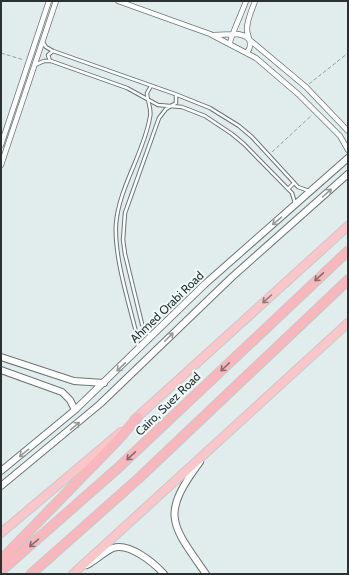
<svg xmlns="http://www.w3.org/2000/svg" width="349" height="575" viewBox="0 0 349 575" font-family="Cabin,sans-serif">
  <rect width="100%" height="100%" fill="#e1eded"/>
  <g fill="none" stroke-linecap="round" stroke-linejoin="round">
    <g stroke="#6b7676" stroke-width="4.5">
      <path id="service" d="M42,41L46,47L53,51L175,94L210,108L239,126L252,137L298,187L309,191
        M50,61L48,55L53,51
        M35,65L44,61H51L127,88L158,105L182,107L205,116L232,134L244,144L292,193L295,203
        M288,189L294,183
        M151,335L146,332L142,324L125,254L123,240L125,213L159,118L166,109L176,103V95
        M138,348L137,336C129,303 114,257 116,224C119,187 144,153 150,117C152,108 147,101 147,93L151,86"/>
    </g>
    <g stroke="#6b7676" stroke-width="6">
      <path id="minor" d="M118,1L210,34L256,58L298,94L340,136L348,150
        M214,35L238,34L245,36L306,87L348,131
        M230,44C229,40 244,8 246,1
        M247,52C254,45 247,37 247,29C247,19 252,10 255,1
        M1,145L49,1
        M1,165L56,1"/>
    </g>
    <g stroke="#6b7676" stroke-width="8">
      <path id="tertiary" d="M1,357L74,381L104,383
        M1,370L62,392L70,400L75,410
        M200,462C160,515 171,524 206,574
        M1,471L75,410L205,284L348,158
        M1,486L100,404L232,277L348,174
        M87,565C96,560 104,552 113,548C129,542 154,563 164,574"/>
    </g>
    <g stroke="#c8c9c9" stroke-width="10">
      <path id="trunk" d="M134,420L348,226
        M1,533L121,432
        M73,574L348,323"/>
    </g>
    <g stroke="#c8c9c9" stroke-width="11">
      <path id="motorway" d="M1,560L117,441L138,417
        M1,571L118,468L348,251
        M31,574L138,479L348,280"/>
    </g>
    <path stroke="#969f9f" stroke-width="1" stroke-dasharray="4 2" stroke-linecap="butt" d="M1,53L24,60
      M309,84L348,53
      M272,152L312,115"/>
    <use href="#service" stroke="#fff" stroke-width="2.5"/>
    <use href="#minor" stroke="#fff" stroke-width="4.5"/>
    <use href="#tertiary" stroke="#fff" stroke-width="6"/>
    <use href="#trunk" stroke="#fac6ca" stroke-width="8"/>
    <use href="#motorway" stroke="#f8b7bc" stroke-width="9"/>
  </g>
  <defs><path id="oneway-shaft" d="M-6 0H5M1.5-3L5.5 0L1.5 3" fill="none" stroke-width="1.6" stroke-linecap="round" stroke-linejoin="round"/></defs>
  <g stroke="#959898">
    <use href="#oneway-shaft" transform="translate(327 193) rotate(-42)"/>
    <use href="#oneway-shaft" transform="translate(277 221) rotate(140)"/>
    <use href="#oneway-shaft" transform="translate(169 337) rotate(-45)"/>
    <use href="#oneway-shaft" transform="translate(121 367) rotate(136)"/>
    <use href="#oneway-shaft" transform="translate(75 426) rotate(-40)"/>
    <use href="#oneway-shaft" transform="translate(24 453) rotate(141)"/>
  </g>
  <g stroke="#876d6f">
    <use href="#oneway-shaft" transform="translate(319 277) rotate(137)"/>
    <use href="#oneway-shaft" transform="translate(225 367) rotate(136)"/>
    <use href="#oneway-shaft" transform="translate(131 456) rotate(137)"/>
    <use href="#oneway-shaft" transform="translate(34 543) rotate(140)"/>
  </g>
  <use stroke="#927b7d" href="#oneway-shaft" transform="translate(267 299) rotate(138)"/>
  <g text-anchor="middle" stroke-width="4" stroke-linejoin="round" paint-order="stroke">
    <g font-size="12" fill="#2b3030" stroke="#eefafa">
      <text transform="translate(167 307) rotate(-44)" y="4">Ahmed Orabi Road</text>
      <text transform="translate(168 404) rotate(-44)" y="4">Cairo, Suez Road</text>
    </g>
  </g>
  <rect width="349" height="575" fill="none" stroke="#2b3030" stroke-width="4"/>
</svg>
